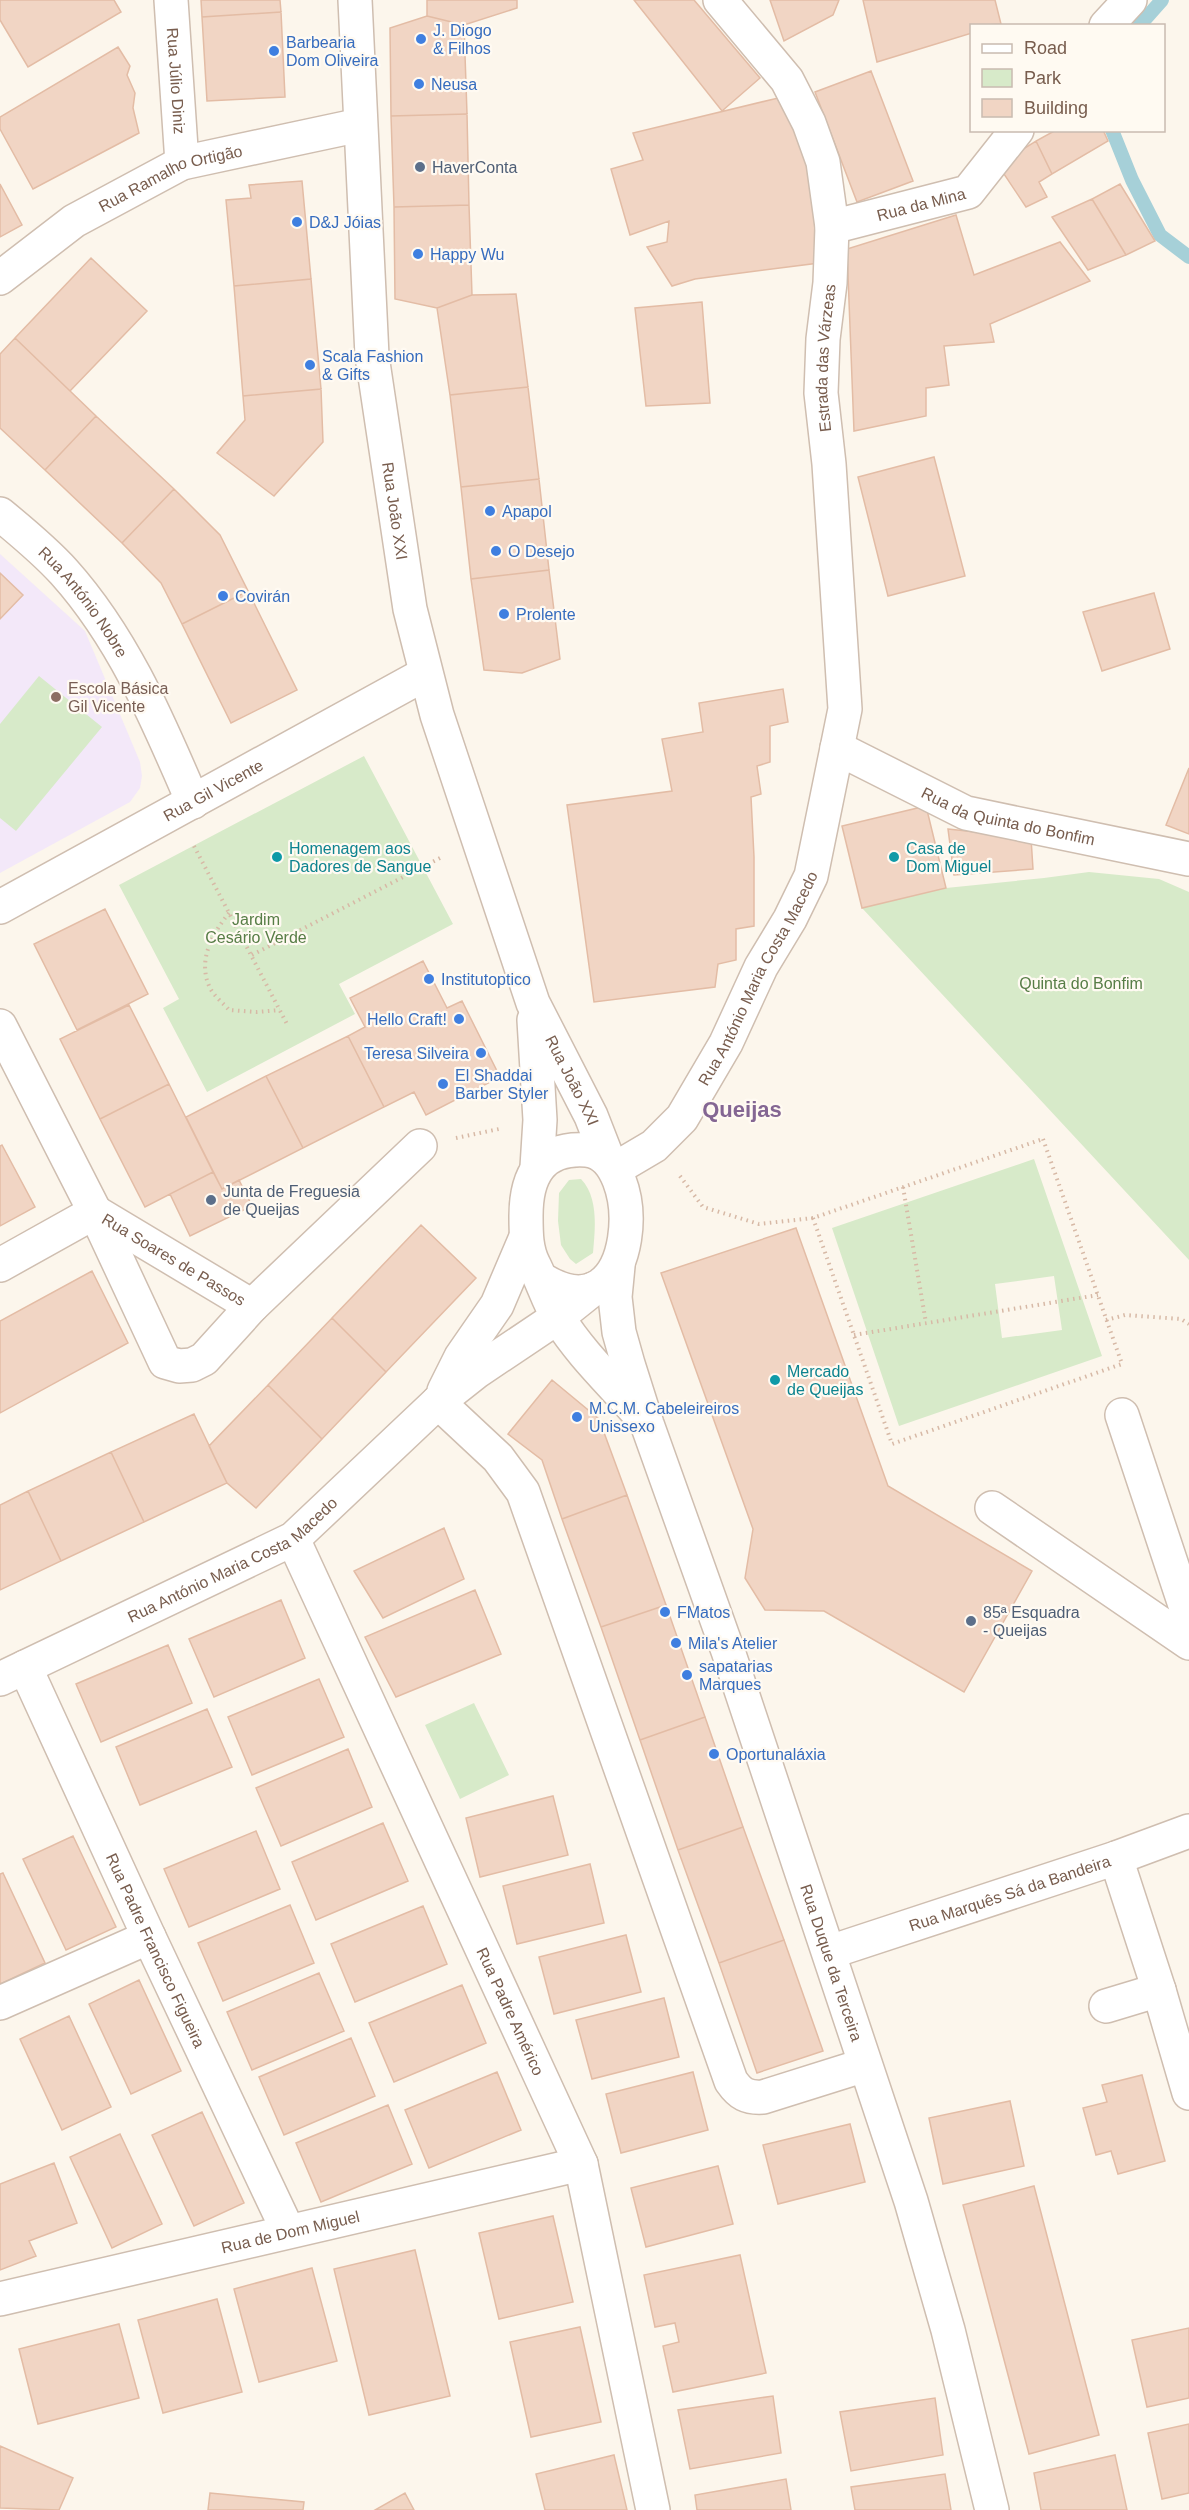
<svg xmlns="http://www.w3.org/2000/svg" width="1189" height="2510" viewBox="0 0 1189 2510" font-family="Helvetica,sans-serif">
  <rect width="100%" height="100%" fill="#fcf6ec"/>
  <path fill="#f3e8f9" d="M0,554L85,631L140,762L142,776L140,788L130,802L0,873Z"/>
  <path fill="#d7eac9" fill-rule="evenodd" d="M39,676L102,727L16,831L0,818V724Z
    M364,756L453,924L339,984L355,1014L207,1092L163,1008L179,999L119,885Z
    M1089,872L1159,879L1189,892V1260L862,908L946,888L1044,878Z
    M1034,1159L1102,1356L899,1426L832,1228ZM1054,1276L1062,1330L1002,1338L995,1284Z
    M581,1179C599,1198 595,1229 593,1253L576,1264L570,1259L561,1245L558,1221L559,1193L569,1180Z
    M474,1703L509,1775L460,1799L425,1725Z"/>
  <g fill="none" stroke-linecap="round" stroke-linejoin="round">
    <path stroke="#a6d0d8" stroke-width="14" d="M1139,26L1162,0
      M1112,130L1132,180L1160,235L1189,257"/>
  </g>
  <path fill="#f1d5c4" stroke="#e3bca5" stroke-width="1.5" d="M0,0H114L121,12L28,67L0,20Z
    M201,0H280L281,12L202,17Z
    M427,0H517V8L464,25L427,16Z
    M634,0H694L760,78L722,111Z
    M770,0H839L833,15L784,41Z
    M863,0H995L1001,24L972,26V33L877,62Z
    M281,12L285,97L207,101L202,17Z
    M427,16L464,25L467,114L391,116L390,28Z
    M118,47L130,66L127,75L135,93L133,108L139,133L33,189L0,129V117Z
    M871,71L913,181L857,202L815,92Z
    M778,98L801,131L818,210L819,263L695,279L672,286L647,247L667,242L669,221L630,235L611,169L643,160L633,133Z
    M467,114L469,205L394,207L391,116Z
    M1056,130H1103L1108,141L1052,174L1036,141Z
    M1036,141L1052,174L1039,182L1047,197L1026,207L998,165Z
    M302,181L311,279L234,286L226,200L251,198L249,185Z
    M0,184L22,225L0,237Z
    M1120,184L1155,241L1126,255L1092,199Z
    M1092,199L1126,255L1088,270L1052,217Z
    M469,205L472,295L437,308L395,299L394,207Z
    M956,215L974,275L1060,242L1090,281L990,324L994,342L944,346L949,385L926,388V416L854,431L847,249Z
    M91,258L147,311L70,391L15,338Z
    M311,279L321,389L243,396L234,286Z
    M516,294L528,387L450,395L437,308L472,295Z
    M702,302L710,403L646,406L635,308Z
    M15,338L96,416L45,470L0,428V354Z
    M528,387L539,479L461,487L450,395Z
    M321,389L323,442L274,496L217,453L245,420L243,396Z
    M96,416L174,489L122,543L45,470Z
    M934,457L965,576L888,596L858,477Z
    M539,479L549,570L471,579L461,487Z
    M174,489L220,535L248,591L182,624L161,583L122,543Z
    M549,570L560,659L522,673L484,670L471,579Z
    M0,573L23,595L0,619Z
    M248,591L297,690L231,723L182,624Z
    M1154,593L1170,649L1102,671L1083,612Z
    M783,689L788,722L770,726V762L757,766L761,794L751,797L754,857V926L736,929V960L718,964L715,987L594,1002L567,805L672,791L662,739L703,732L699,703Z
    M1189,768V834L1166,825Z
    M926,806L946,888L862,908L842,826Z
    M948,829L1031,838L1033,869L954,875Z
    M105,909L148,994L77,1030L34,944Z
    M423,961L447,1008L462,1001L500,1077L426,1115L414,1092L384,1107L348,1036L365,1027L350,998Z
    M129,1005L169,1084L100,1119L60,1039Z
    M348,1036L384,1107L303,1148L266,1076Z
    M266,1076L303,1148L222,1189L186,1117Z
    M169,1084L213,1172L145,1207L100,1119Z
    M2,1145L35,1207L0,1226V1146Z
    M213,1172L222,1189L239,1180L252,1206L190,1236L170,1194Z
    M421,1225L476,1278L386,1372L332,1318Z
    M796,1228L888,1486L1032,1571L964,1692L824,1611L765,1610L745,1578L753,1529L661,1273Z
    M92,1271L128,1343L0,1413V1321Z
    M332,1318L386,1372L322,1439L268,1385Z
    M552,1380L599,1419L627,1495L562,1519L542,1460L508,1434Z
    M268,1385L322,1439L256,1508L227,1483L209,1446Z
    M194,1414L227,1483L144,1522L111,1452Z
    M111,1452L144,1522L61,1561L28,1491Z
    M28,1491L61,1561L0,1590V1505Z
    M627,1495L666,1605L601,1627L562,1519Z
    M444,1528L464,1579L383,1618L354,1571Z
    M475,1590L501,1654L396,1697L365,1637Z
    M281,1600L305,1658L214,1697L189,1639Z
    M666,1605L705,1717L640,1740L601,1627Z
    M168,1645L192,1703L101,1742L76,1684Z
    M319,1679L344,1737L252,1775L228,1717Z
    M207,1709L232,1767L140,1805L116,1747Z
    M705,1717L743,1827L678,1850L640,1740Z
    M348,1749L372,1807L281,1846L256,1788Z
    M553,1796L568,1855L480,1877L466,1818Z
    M383,1823L408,1881L316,1920L292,1862Z
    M743,1827L784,1940L719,1963L678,1850Z
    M256,1831L280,1889L189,1927L164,1869Z
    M73,1836L116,1927L66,1950L23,1859Z
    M590,1864L604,1923L517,1944L503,1886Z
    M3,1873L45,1963L0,1984V1874Z
    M290,1905L314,1963L223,2001L198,1943Z
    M423,1906L447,1964L355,2002L331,1944Z
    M626,1935L641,1992L554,2014L539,1957Z
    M784,1940L823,2051L757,2073L719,1963Z
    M319,1973L344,2031L252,2070L227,2012Z
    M139,1980L181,2071L131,2094L89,2004Z
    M462,1985L486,2043L394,2082L369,2023Z
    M664,1998L679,2057L592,2079L576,2020Z
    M69,2016L111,2107L62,2130L20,2039Z
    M351,2038L375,2096L284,2135L259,2077Z
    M497,2072L521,2130L429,2168L405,2110Z
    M693,2072L708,2130L621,2153L606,2094Z
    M1142,2075L1165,2161L1118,2174L1111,2151L1096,2155L1083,2108L1107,2102L1102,2085Z
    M1010,2101L1024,2166L943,2184L929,2118Z
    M388,2105L412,2164L321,2202L296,2143Z
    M202,2112L244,2203L194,2226L152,2135Z
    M850,2124L865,2182L778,2204L763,2145Z
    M120,2134L162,2224L112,2248L70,2157Z
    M54,2163L77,2223L29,2241L36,2256L0,2270V2184Z
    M718,2166L733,2224L646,2247L631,2188Z
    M1034,2186L1099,2435L1029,2454L963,2205Z
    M553,2216L573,2302L499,2319L479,2233Z
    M415,2250L450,2396L369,2415L334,2269Z
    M740,2255L766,2373L673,2392L663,2346L679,2342L675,2323L655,2327L644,2275Z
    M312,2268L337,2361L259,2382L234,2289Z
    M217,2299L242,2392L163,2413L138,2320Z
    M119,2324L139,2398L38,2424L19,2349Z
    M580,2327L601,2422L531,2437L510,2342Z
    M1189,2328V2398L1147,2407L1132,2340Z
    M773,2396L781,2453L690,2469L678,2410Z
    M935,2398L943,2455L851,2471L840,2412Z
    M1189,2424V2493L1162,2499L1148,2433Z
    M0,2446L73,2478L59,2510L0,2508Z
    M614,2455L627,2510H545L536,2474Z
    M1115,2455L1127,2510H1041L1034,2473Z
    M945,2474L951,2510H855L851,2487Z
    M786,2479L791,2510H697L695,2495Z
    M210,2493L304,2502L303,2510H208Z
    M405,2493L414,2510H375Z"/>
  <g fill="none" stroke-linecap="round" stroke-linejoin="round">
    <g stroke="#cfbeb0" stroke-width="36">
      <g id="minor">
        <path id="s1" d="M171,0L182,163"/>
        <path id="s2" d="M355,0L372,356L410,609L437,715L533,1003L591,1116L607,1157"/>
        <path d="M1106,26L1130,0"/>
        <path id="s3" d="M832,227L968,192L1017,130"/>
        <path id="s4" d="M0,278L74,221L182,163L360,125"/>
        <path id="s5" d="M0,514C22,532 45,551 64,572C124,639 158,721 193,802"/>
        <path id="s6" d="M837,748L966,813L1189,859"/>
        <path id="s7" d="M0,907L425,674"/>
        <path d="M534,1020L540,1120L537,1167"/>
        <path d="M0,1026L95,1212L165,1362L179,1366L192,1365L204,1359L252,1306L420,1146"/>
        <path id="s8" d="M615,1169L654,1146L682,1118L726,1043L761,967L790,919L811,876L845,709L829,464L821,393L823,339L830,283L832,227L823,162L809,123L787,80L720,0"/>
        <path id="s9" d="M95,1212L252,1306"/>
        <path d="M0,1265L95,1212"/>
        <path id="s10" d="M618,1266L615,1297L619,1332L628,1364L647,1424L728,1651L911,2201L948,2330L992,2510"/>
        <path d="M543,1280C641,1340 648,1154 586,1150C541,1147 526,1176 526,1216C526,1233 526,1250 534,1265C543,1283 549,1303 559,1319C581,1354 611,1382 638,1413"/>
        <path d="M444,1391L461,1357L497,1305L526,1237"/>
        <path d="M438,1402L498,1458L523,1492L731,2081C740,2094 747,2098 763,2097L865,2065"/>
        <path d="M1122,1415L1189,1617"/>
        <path d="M992,1508L1189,1643"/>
        <path id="s11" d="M293,1539L581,2164L653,2510"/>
        <path id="s12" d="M25,1667L149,1937L288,2231"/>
        <path id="s13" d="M0,1679L293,1539L438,1402L476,1372L558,1317L593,1289"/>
        <path d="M1116,1858L1159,1990L1189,2093"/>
        <path id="s14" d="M830,1952L1116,1858L1189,1831"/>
        <path d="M0,2003L149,1937"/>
        <path d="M1106,2006L1159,1990"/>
        <path id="s15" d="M0,2299L581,2164"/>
      </g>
    </g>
    <path stroke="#d7b9a6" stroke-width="4" stroke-dasharray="1.5 4.5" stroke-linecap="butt" d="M194,846L288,1026
      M229,913C212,934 197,961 210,988C214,996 224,1004 229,1010L256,1012L280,1010
      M252,955L442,857
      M456,1138L499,1129
      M1043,1139L1122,1364L892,1444L813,1218Z
      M680,1176L703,1207L759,1224L813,1218
      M903,1187L926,1323
      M1106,1320L1125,1315L1181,1319L1189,1324
      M854,1335L1098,1295"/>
    <use href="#minor" stroke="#fff" stroke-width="33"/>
  </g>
  <g fill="#3f7fe0" stroke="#fffaf2" stroke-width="2">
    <circle cx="421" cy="39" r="6"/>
    <circle cx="274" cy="51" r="6"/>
    <circle cx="419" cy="84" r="6"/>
    <circle cx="297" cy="222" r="6"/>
    <circle cx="418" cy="254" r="6"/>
    <circle cx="310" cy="365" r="6"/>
    <circle cx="490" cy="511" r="6"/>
    <circle cx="496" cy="551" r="6"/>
    <circle cx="223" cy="596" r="6"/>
    <circle cx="504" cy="614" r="6"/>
    <circle cx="429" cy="979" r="6"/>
    <circle cx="459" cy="1019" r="6"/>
    <circle cx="481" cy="1053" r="6"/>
    <circle cx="443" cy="1084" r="6"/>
    <circle cx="577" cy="1417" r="6"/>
    <circle cx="665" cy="1612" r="6"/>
    <circle cx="676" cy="1643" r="6"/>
    <circle cx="687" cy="1675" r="6"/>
    <circle cx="714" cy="1754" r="6"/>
  </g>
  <g fill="#5c6f8a" stroke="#fffaf2" stroke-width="2">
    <circle cx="420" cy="167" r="6"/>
    <circle cx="211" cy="1200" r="6"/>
    <circle cx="971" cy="1621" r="6"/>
  </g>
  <circle fill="#8d6e63" stroke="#fffaf2" stroke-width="2" cx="56" cy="697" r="6"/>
  <g fill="#0f9aa8" stroke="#fffaf2" stroke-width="2">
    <circle cx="277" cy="857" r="6"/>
    <circle cx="894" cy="857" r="6"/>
    <circle cx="775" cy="1380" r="6"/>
  </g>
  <g text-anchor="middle" stroke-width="4.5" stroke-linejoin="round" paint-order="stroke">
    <g font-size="16" fill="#366cbe" stroke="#fffaf2" text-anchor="start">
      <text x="433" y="36">J. Diogo<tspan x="433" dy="18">&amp; Filhos</tspan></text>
      <text x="286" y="48">Barbearia<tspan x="286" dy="18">Dom Oliveira</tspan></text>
      <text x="431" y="90">Neusa</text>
      <text x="309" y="228">D&amp;J Jóias</text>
      <text x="430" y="260">Happy Wu</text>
      <text x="322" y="362">Scala Fashion<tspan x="322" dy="18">&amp; Gifts</tspan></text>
      <text x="502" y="517">Apapol</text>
      <text x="508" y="557">O Desejo</text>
      <text x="235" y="602">Covirán</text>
      <text x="516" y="620">Prolente</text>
      <text x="441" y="985">Institutoptico</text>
      <text x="447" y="1025" text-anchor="end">Hello Craft!</text>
      <text x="469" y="1059" text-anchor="end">Teresa Silveira</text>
      <text x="455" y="1081">El Shaddai<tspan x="455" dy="18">Barber Styler</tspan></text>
      <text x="589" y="1414">M.C.M. Cabeleireiros<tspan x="589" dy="18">Unissexo</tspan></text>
      <text x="677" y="1618">FMatos</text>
      <text x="688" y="1649">Mila's Atelier</text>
      <text x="699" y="1672">sapatarias<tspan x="699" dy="18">Marques</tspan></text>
      <text x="726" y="1760">Oportunaláxia</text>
    </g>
    <g font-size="16" fill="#785d4e" stroke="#fffaf2">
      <text dy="6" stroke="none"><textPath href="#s1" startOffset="81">Rua Júlio Diniz</textPath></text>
      <text dy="6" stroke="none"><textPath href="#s4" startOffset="200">Rua Ramalho Ortigão</textPath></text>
      <text dy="6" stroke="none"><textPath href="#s3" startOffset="92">Rua da Mina</textPath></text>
      <text dy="6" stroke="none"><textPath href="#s8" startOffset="882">Estrada das Várzeas</textPath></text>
      <text dy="6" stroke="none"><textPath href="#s2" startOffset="513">Rua João XXI</textPath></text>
      <text dy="6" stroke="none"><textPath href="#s5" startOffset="122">Rua António Nobre</textPath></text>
      <text dy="6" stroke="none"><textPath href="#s7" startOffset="243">Rua Gil Vicente</textPath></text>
      <text dy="6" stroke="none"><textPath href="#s6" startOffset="186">Rua da Quinta do Bonfim</textPath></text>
      <text dy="6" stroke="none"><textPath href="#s8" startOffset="244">Rua António Maria Costa Macedo</textPath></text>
      <text dy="6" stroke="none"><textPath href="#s2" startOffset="1112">Rua João XXI</textPath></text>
      <text dy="6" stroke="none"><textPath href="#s9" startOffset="92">Rua Soares de Passos</textPath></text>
      <text dy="6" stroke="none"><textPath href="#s13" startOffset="262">Rua António Maria Costa Macedo</textPath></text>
      <text dy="6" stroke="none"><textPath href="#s14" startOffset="189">Rua Marquês Sá da Bandeira</textPath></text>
      <text dy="6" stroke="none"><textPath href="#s12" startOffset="312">Rua Padre Francisco Figueira</textPath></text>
      <text dy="6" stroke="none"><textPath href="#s10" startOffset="732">Rua Duque da Terceira</textPath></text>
      <text dy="6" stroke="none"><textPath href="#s11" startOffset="520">Rua Padre Américo</textPath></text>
      <text dy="6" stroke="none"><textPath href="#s15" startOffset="298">Rua de Dom Miguel</textPath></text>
    </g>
    <g font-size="16" fill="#4e5e75" stroke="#fffaf2" text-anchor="start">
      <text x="432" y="173">HaverConta</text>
      <text x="223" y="1197">Junta de Freguesia<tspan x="223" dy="18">de Queijas</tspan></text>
      <text x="983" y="1618">85ª Esquadra<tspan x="983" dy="18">- Queijas</tspan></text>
    </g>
    <g font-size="16" fill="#785e54" stroke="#fffaf2" text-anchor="start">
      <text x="68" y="694">Escola Básica<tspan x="68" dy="18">Gil Vicente</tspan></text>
    </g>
    <g font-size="16" fill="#0d838f" stroke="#fffaf2" text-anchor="start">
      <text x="289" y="854">Homenagem aos<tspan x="289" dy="18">Dadores de Sangue</tspan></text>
      <text x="906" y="854">Casa de<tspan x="906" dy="18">Dom Miguel</tspan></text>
      <text x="787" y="1377">Mercado<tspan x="787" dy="18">de Queijas</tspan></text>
    </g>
    <g font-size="16" fill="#577d46" stroke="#fffaf2">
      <text x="256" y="925">Jardim<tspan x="256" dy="18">Cesário Verde</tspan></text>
      <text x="1081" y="989">Quinta do Bonfim</text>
    </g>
    <g font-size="22" font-weight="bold" fill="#846693" stroke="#fffaf2">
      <text x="742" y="1117">Queijas</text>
    </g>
  </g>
  <rect x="970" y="24" width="195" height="108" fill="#fffaf2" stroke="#c9bbb0" stroke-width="1.5"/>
  <rect x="982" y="44" width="30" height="9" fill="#ffffff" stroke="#c9bbb0" stroke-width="1.5"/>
  <text x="1024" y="54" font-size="18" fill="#785d4e">Road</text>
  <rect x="982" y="69" width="30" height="18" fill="#d7eac9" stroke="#c9bbb0" stroke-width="1.5"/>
  <text x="1024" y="84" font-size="18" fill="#785d4e">Park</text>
  <rect x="982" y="99" width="30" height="18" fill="#f1d5c4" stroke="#c9bbb0" stroke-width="1.5"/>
  <text x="1024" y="114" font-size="18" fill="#785d4e">Building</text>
</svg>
